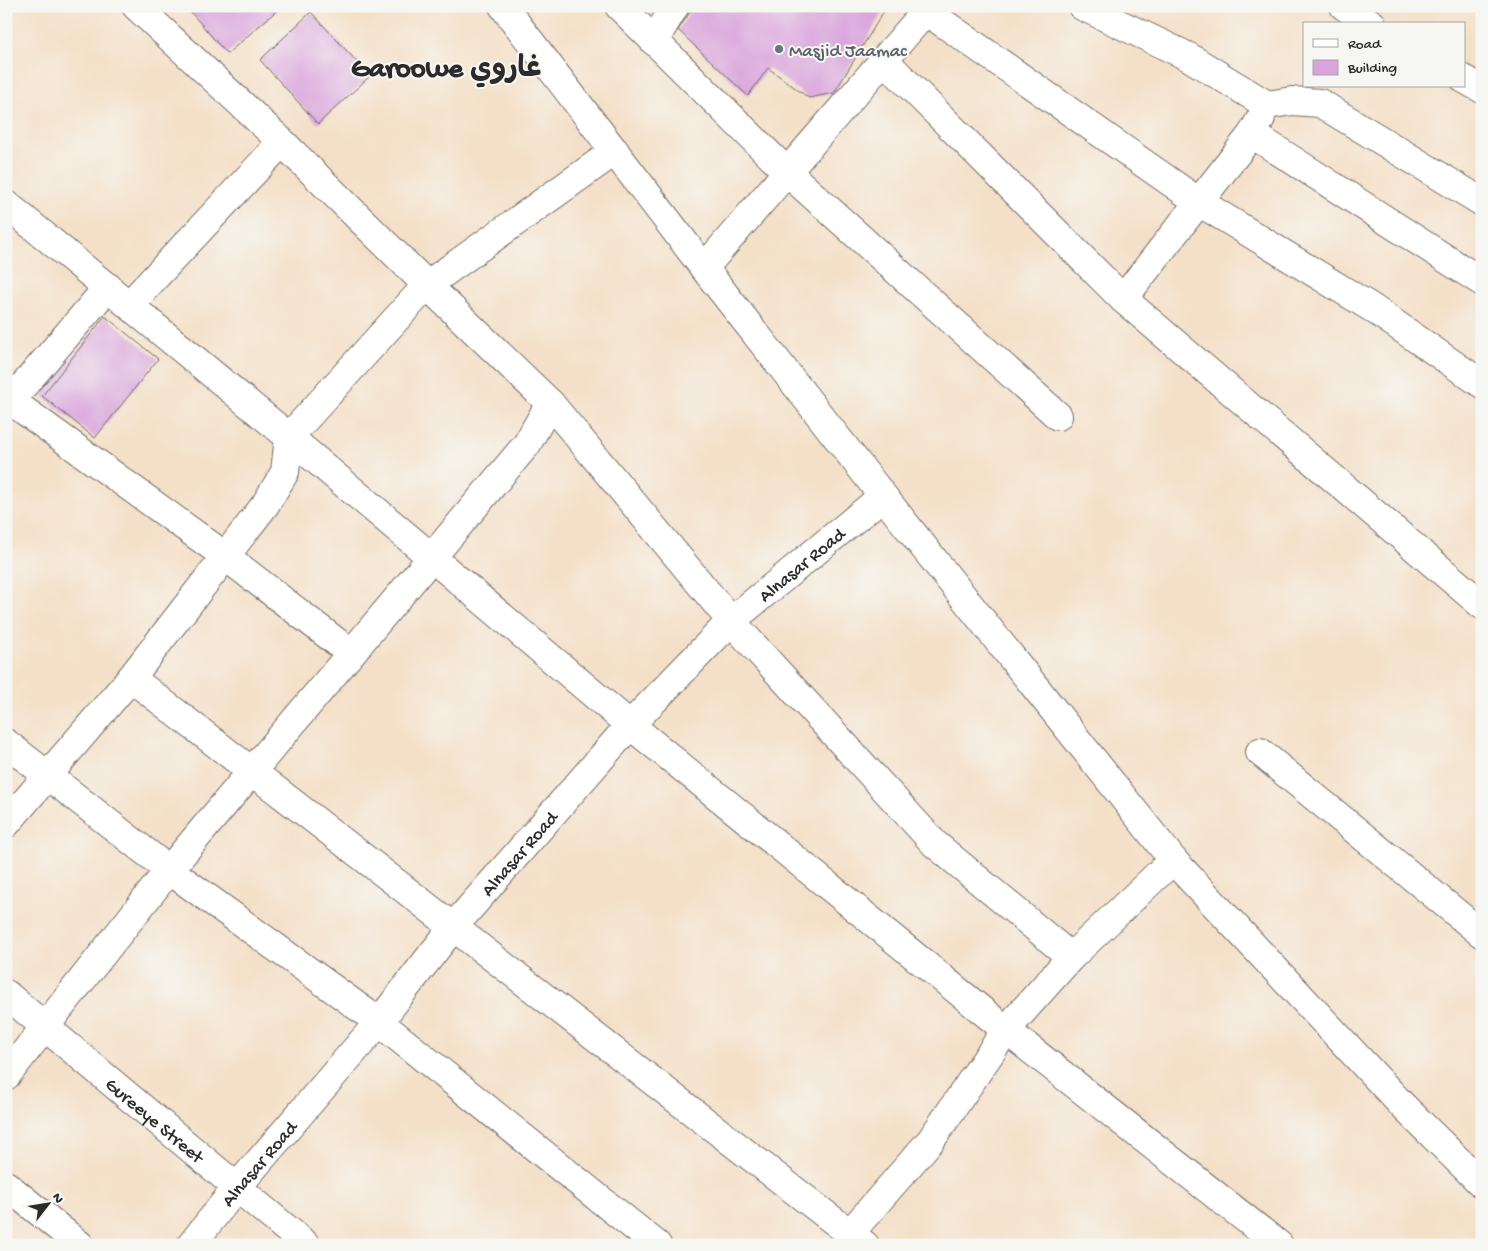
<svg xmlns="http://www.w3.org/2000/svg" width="1488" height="1251" viewBox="0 0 1488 1251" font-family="'Gochi Hand','Playpen Sans Arabic',sans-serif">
  <rect width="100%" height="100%" fill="#f6f6f2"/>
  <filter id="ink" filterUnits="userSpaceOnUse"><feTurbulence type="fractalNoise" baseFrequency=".02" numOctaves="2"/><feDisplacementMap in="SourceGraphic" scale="10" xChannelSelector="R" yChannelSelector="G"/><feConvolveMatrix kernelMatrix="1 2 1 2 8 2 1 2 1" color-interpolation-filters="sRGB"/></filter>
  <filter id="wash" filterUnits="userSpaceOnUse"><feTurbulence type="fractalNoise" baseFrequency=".0096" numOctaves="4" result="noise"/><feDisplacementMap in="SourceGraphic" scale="20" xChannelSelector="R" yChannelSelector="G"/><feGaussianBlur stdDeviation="1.12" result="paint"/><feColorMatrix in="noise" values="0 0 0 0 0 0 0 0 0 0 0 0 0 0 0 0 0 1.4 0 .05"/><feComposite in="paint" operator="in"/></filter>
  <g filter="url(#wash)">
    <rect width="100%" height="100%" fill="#f4e0c8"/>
    <g id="blocks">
      <path fill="#d9a3dc" d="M191,6H282L227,54L188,9Z
        M694,6H887L834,93L809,98L768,68L748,96L678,30Z
        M311,12L370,76L318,124L260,60Z
        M105,316L158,359L95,438L42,396Z"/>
    </g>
  </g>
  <g filter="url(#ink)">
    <use href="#blocks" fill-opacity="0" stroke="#716a62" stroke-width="1"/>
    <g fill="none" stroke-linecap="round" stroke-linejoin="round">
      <g stroke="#716a62" stroke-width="30">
        <g id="minor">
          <path d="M136,6L282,142L427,285L550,403L731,621L935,844L1071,957"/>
          <path d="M619,6L787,172L1058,416"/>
          <path d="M1082,6L1189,57L1267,105L1292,101L1320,103L1482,202"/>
          <path d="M926,11L1199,202L1372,308L1482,384"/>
          <path d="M654,41L675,6"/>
          <path d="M884,60L1123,299L1482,605"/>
          <path d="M1252,134L1482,282"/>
          <path d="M6,204L289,437L630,725L1006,1030L1279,1245"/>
          <path d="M704,268L926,11L921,6"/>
          <path d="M1123,299L1252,134L1261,118"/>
          <path d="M129,305L282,142"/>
          <path d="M11,401L225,556L351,653"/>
          <path d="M6,406L108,287"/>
          <path d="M131,678L865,1245"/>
          <path d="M6,743L169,870L379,1022L657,1245"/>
          <path d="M1260,752L1482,934"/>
          <path d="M6,824L131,678L265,505L285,472L289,437L427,285L615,151"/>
          <path id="s1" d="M6,994L306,1245"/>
          <path d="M6,1076L169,870L527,444L550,403"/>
          <path d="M6,1185L80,1245"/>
          <path d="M850,1233L931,1140L1006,1030L1071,957L1173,860"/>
          <path id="s2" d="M191,1245L237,1187L379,1022L454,926L630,725L731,621L883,496"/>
        </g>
      </g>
      <g stroke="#716a62" stroke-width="30">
        <path id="tertiary" d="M1344,6L1372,24
          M1464,79L1482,89"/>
      </g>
      <g stroke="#716a62" stroke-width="30">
        <path id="primary" d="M503,6L704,268L883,496L1173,860L1403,1106L1482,1184"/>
      </g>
      <use href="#minor" stroke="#fff" stroke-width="28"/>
      <use href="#tertiary" stroke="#fff" stroke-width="28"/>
      <use href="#primary" stroke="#fff" stroke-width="28"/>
    </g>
  </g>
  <circle fill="#6b7280" stroke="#f6f6f2" stroke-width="2" cx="779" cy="49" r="5"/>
  <g text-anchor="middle" stroke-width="4" stroke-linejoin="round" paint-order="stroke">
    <g font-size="19" fill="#5b616d" stroke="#f6f6f2" text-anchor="start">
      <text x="789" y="56">Masjid Jaamac</text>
    </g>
    <g font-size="19" fill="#2b2b2b" stroke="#f6f6f2">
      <text dy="7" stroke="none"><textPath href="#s2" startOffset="916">Alnasar Road</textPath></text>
      <text dy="7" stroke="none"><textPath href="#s2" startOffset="511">Alnasar Road</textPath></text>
      <text dy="7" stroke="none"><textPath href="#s1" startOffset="195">Gureeye Street</textPath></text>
      <text dy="7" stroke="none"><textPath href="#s2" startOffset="106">Alnasar Road</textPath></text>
    </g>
    <g font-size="29" font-weight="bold" fill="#2b2b2b" stroke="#f6f6f2">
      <text x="446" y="76">Garoowe غاروي</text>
    </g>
  </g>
  <rect width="1488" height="1251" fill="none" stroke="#f6f6f2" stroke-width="25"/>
  <rect x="1303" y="22" width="162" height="65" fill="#f6f6f2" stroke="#a5a5a2"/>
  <rect x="1313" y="39" width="25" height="8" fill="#ffffff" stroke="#a5a5a2"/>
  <text x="1348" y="48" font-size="15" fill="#2b2b2b">Road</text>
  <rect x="1313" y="60" width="25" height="15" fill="#d9a3dc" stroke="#a5a5a2"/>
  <text x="1348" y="72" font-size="15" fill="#2b2b2b">Building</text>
  <g transform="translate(48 1204) rotate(59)" stroke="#f6f6f2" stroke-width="4" paint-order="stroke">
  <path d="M0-4L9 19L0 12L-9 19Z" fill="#2b2b2b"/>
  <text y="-8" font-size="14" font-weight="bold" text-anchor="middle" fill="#2b2b2b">N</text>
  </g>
</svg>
